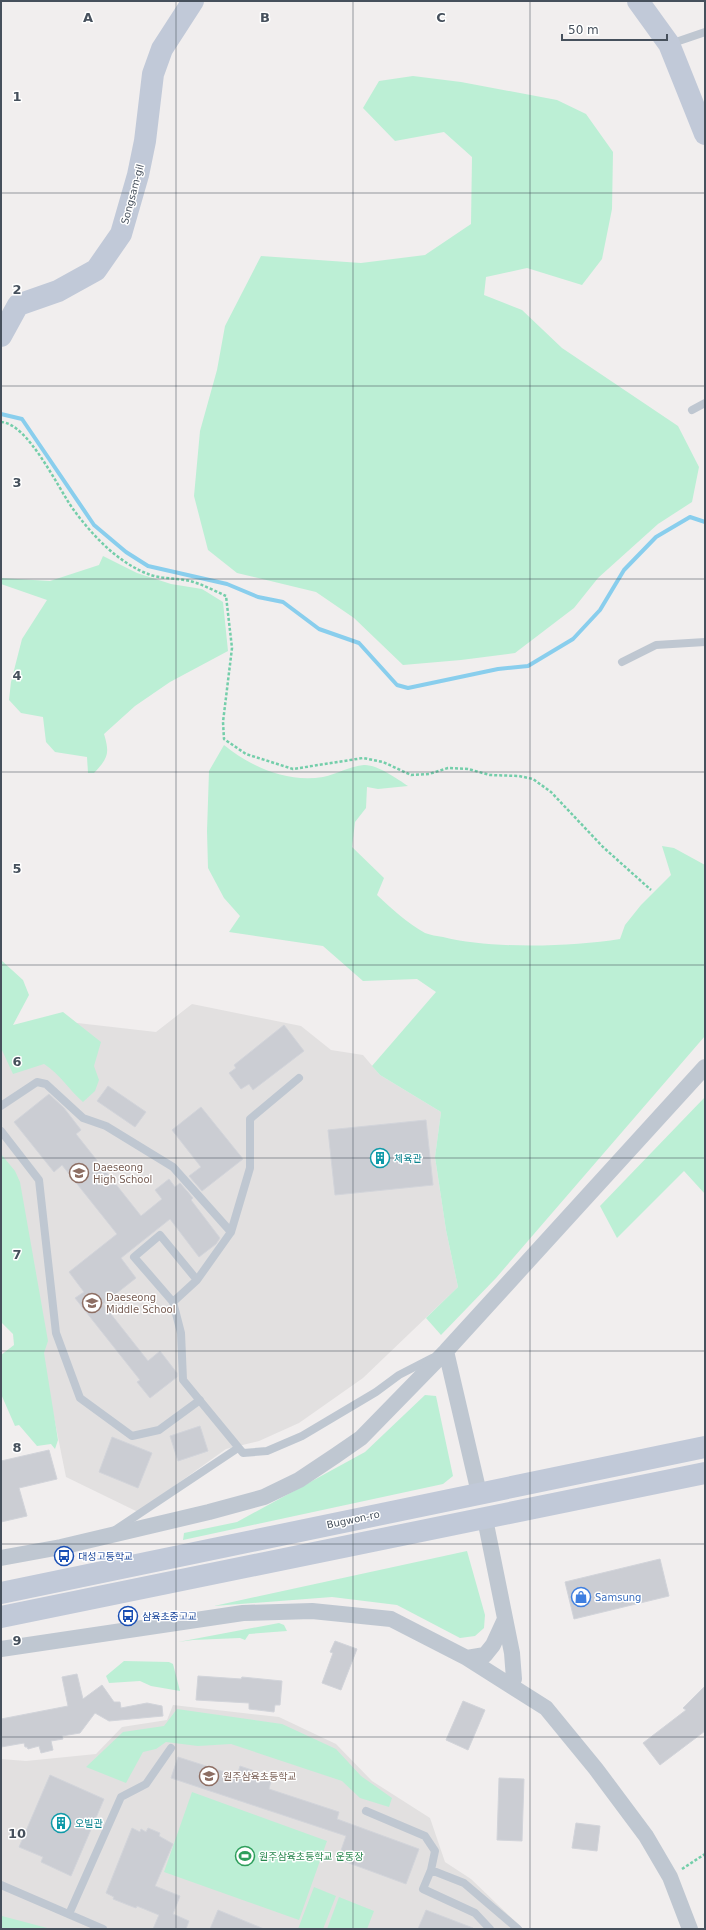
<svg xmlns="http://www.w3.org/2000/svg" width="706" height="1930" viewBox="0 0 706 1930" font-family="'DejaVu Sans','Noto Sans KR',sans-serif">
  <rect width="100%" height="100%" fill="#f1eeee"/>
  <path fill="#e2e0e0" d="M192,1004L301,1026L331,1050L363,1055L380,1075L441,1112L435,1157L446,1230L458,1287L363,1378L299,1423L259,1441L226,1449L138,1512L66,1477L1,1154V1039L60,1021L156,1032Z
    M173,1705L279,1717L336,1744L372,1781L430,1818L445,1862L471,1879L523,1929H1V1759L26,1761L96,1754L122,1727L167,1720Z"/>
  <path fill="#bcefd5" d="M413,76L461,82L557,100L586,114L613,152L612,209L602,259L582,285L527,268L486,277L484,295L522,310L562,348L678,426L699,467L692,502L658,524L598,578L574,608L515,653L461,660L403,665L354,618L316,592L237,573L208,550L194,496L200,431L217,370L225,326L261,256L361,263L425,255L471,224L472,157L444,132L395,141L363,108L379,81Z
    M103,556L137,573L171,584L202,589L223,602L228,651L170,682L135,706L104,734C110,754 108,758 94,773H88L87,757L55,752L46,742L43,717L21,713L9,700L11,682L22,639L47,600L1,584V578L50,581L99,565Z
    M224,745C251,767 287,783 323,777C337,774 350,766 364,765C376,764 398,779 408,786L378,789L367,787L366,808L355,822L352,847L384,878L377,895C392,909 407,923 425,933C430,935 437,936 443,937C491,949 570,947 620,939L625,925L641,905L671,875L662,846L674,848L705,865V1036L496,1278L441,1335L426,1318L458,1287L446,1230L435,1157L441,1112L380,1075L372,1066L436,992L417,979L363,981L323,946L229,932L240,916L224,898L208,868L207,831L209,771Z
    M1,960L23,980L29,995L13,1025L63,1012L101,1042L94,1066L99,1080L95,1091L83,1102C69,1090 60,1074 44,1064L13,1074L1,1048Z
    M705,1097V1194L684,1171L617,1238L600,1206Z
    M1,1154L15,1171L20,1182L48,1341L44,1353L58,1440L55,1449L51,1444L37,1446L19,1425L15,1426L1,1394V1355L14,1345L13,1334L1,1322Z
    M425,1395L436,1396L453,1476L443,1484L183,1540L184,1533L237,1522L365,1452Z
    M467,1551L485,1615L484,1628L475,1636L460,1638L397,1605L332,1597L214,1606Z
    M279,1623L284,1625L287,1631L249,1634L245,1640L240,1638L193,1640L178,1642Z
    M124,1661L169,1662L173,1664L180,1691L151,1686L140,1681L109,1683L106,1676Z
    M177,1709L282,1724L336,1749L361,1776L392,1798L389,1807L360,1798L342,1781L231,1744L198,1746L166,1742L156,1749L143,1752L126,1783L86,1767L123,1732L164,1726Z
    M192,1792L327,1841L299,1920L164,1872Z
    M314,1887L336,1896L323,1929H298Z
    M339,1897L374,1911L367,1929H327Z
    M1,1916H2L51,1929H1Z"/>
  <g fill="none" stroke-linecap="round" stroke-linejoin="round">
    <path stroke="#89ceed" stroke-width="4" d="M1,414L22,419L94,525L126,552L148,566L227,584L258,597L283,602L319,629L359,643L397,685L408,688L498,669L528,666L573,639L600,610L624,570L656,537L690,517L705,522"/>
  </g>
  <path fill="#cbcdd3" stroke="#d2d4da" d="M284,1025L304,1051L253,1090L249,1084L241,1089L229,1073L236,1068L234,1065Z
    M108,1086L146,1112L135,1127L97,1101Z
    M49,1094L64,1108L81,1130L76,1134L141,1216L162,1199L155,1190L169,1179L175,1187L180,1183L193,1198L191,1200L220,1238L216,1244L199,1257L170,1219L121,1258L136,1278L103,1304L148,1361L160,1351L177,1373V1377L150,1398L137,1382L140,1380L75,1298L84,1292L69,1272L117,1234L62,1165L54,1172L14,1122Z
    M201,1107L243,1159L202,1191L189,1176L201,1167L172,1130Z
    M426,1120L433,1185L335,1195L328,1130Z
    M200,1426L208,1451L178,1461L170,1436Z
    M112,1437L152,1453L138,1488L99,1472Z
    M49,1450L57,1479L19,1488L27,1516L1,1522V1461Z
    M660,1559L669,1596L574,1619L565,1582Z
    M335,1641L357,1649L341,1690L322,1683L333,1653L330,1652Z
    M77,1674L83,1699L102,1685L114,1702H120L121,1708L147,1703L162,1706L163,1716L109,1721L95,1713L80,1733L62,1736L63,1739L51,1741L53,1750L41,1753L39,1746L28,1749L27,1747H25L24,1743L1,1747V1719L68,1706L62,1677Z
    M198,1676L241,1679L242,1677L282,1681L280,1705H275L274,1712L249,1709V1703L196,1700Z
    M705,1686V1731L660,1765L643,1743L686,1710L683,1708Z
    M463,1701L485,1710L468,1750L446,1740Z
    M178,1757L237,1776L240,1766L272,1777L269,1789L339,1812L337,1819L419,1849L406,1884L338,1859L346,1836L171,1778Z
    M50,1775L104,1799L71,1876L41,1862L43,1857L19,1847Z
    M499,1778L524,1779L522,1841L497,1840Z
    M576,1823L600,1826L597,1851L572,1848Z
    M132,1828L140,1832L141,1829L146,1832L148,1828L160,1833L159,1836L173,1844L155,1886L180,1896L173,1914L189,1921L186,1929H153L159,1915L137,1906L136,1908L128,1905L113,1899L114,1897L106,1893Z
    M218,1910L264,1929H210Z
    M426,1910L473,1928V1929H418Z"/>
  <g fill="none" stroke-linecap="round" stroke-linejoin="round">
    <path stroke="#74ceaa" stroke-width="2.5" stroke-dasharray="3 2" stroke-linecap="butt" d="M1,422C28,423 58,488 73,509C92,535 117,562 148,574C160,579 176,578 190,581C202,584 215,591 226,596L232,648L223,722L224,739L246,754L293,769L363,758L383,762L411,775L429,774L448,768L468,769L490,775L519,776L533,779L551,792L603,847L651,890
      M682,1869L705,1854"/>
    <path stroke="#bfc7d1" stroke-width="8" d="M670,44L705,32
      M692,410L705,403
      M622,662L656,645L705,642
      M1,1106L37,1082L46,1084L83,1118L106,1126L173,1167L231,1232L197,1280
      M1,1131L39,1180L56,1333L80,1398L132,1436L159,1430L200,1400
      M231,1232L250,1168V1119L299,1078
      M173,1302L197,1280L160,1235L134,1257L173,1302L181,1333L183,1380L243,1453L267,1451L302,1436L376,1392L399,1375L432,1358
      M115,1530L238,1448
      M366,1811L425,1836L435,1851L431,1870L423,1889L475,1913L490,1929
      M431,1870L464,1883L518,1929
      M1,1885L103,1929
      M69,1914L121,1797L146,1784L171,1748"/>
    <path stroke="#bfc7d1" stroke-width="16" d="M446,1351L479,1493
      M485,1519L512,1653L514,1679L510,1685
      M1,1558L61,1547L209,1512L264,1497L299,1480L335,1456L361,1438L446,1351L705,1067
      M1,1649L243,1613L312,1611L391,1619L467,1658L546,1708L596,1769L646,1836L670,1877L690,1929
      M467,1658L485,1655L493,1645L505,1619"/>
    <path stroke="#c1c9d8" stroke-width="22" d="M638,1L669,44L705,134
      M1,336L18,305L58,291L96,270L121,234L138,175L145,141L153,74L162,49L193,1
      M1,1593L705,1447
      M1,1617L705,1473"/>
  </g>
  <path fill="none" stroke="#46505c" stroke-width="1" stroke-opacity="0.55" d="M176,1V1929M353,1V1929M530,1V1929M1,193H705M1,386H705M1,579H705M1,772H705M1,965H705M1,1158H705M1,1351H705M1,1544H705M1,1737H705"/>
  <defs>
    <g id="building-ring" transform="scale(1)"><circle r="9.5" fill="#fff" stroke="#0f9aa8" stroke-width="1.5"/><path d="M-4-6H4V6H1V3H-1V6H-4ZM-2.5-4.3h1.7v1.8h-1.7ZM.8-4.3h1.7v1.8H.8ZM-2.5-1h1.7V.8h-1.7ZM.8-1h1.7V.8H.8Z" fill="#0f9aa8"/></g>
    <g id="school-ring" transform="scale(1)"><circle r="9.5" fill="#fff" stroke="#8d6e63" stroke-width="1.5"/><path d="M0-5L7-2L0 1L-7-2ZM-4 1L0 2.5L4 1V4Q0 6-4 4Z" fill="#8d6e63"/></g>
    <g id="bus-ring" transform="scale(1)"><circle r="9.5" fill="#fff" stroke="#1a4fb4" stroke-width="1.5"/><path d="M-5-6H5V4H4V6H2V4H-2V6H-4V4H-5ZM-3.5-4V0h7V-4ZM-3.5 1.2v1.5H-2V1.2ZM2 1.2v1.5H3.5V1.2Z" fill="#1a4fb4"/></g>
    <g id="shop-ring" transform="scale(1)"><circle r="9.5" fill="#fff" stroke="#3f7fe0" stroke-width="1.5"/><path d="M-5-2.5h2.3a2.7 3.5 0 0 1 5.4 0H5L5.5 6h-11ZM-1.5-2.5h3a1.5 2.3 0 0 0-3 0Z" fill="#3f7fe0"/></g>
    <g id="stadium-ring" transform="scale(1)"><circle r="9.5" fill="#fff" stroke="#2e9e5b" stroke-width="1.5"/><path d="M0-5a6.5 5 0 1 0 0 10a6.5 5 0 1 0 0-10ZM-3.5-1.8h7v3.6h-7Z" fill="#2e9e5b"/></g>
  </defs>
  <g fill-rule="evenodd">
    <use href="#building-ring" x="380" y="1158"/>
    <use href="#school-ring" x="79" y="1173"/>
    <use href="#school-ring" x="92" y="1303"/>
    <use href="#bus-ring" x="64" y="1556"/>
    <use href="#shop-ring" x="581" y="1597"/>
    <use href="#bus-ring" x="128" y="1616"/>
    <use href="#school-ring" x="209" y="1776"/>
    <use href="#building-ring" x="61" y="1823"/>
    <use href="#stadium-ring" x="245" y="1856"/>
  </g>
  <g text-anchor="middle" stroke-width="3" stroke-linejoin="round" paint-order="stroke">
    <g font-size="10" fill="#46505c" stroke="#fff">
      <text transform="translate(132 194) rotate(-75)" y="4">Songsam-gil</text>
      <text transform="translate(353 1519) rotate(-12)" y="4">Bugwon-ro</text>
    </g>
    <g font-size="10" fill="#0d838f" stroke="#fff" text-anchor="start">
      <text x="394" y="1162">체육관</text>
      <text x="75" y="1827">오빌관</text>
    </g>
    <g font-size="10" fill="#785e54" stroke="#fff" text-anchor="start">
      <text x="93" y="1171">Daeseong<tspan x="93" dy="12">High School</tspan></text>
      <text x="106" y="1301">Daeseong<tspan x="106" dy="12">Middle School</tspan></text>
      <text x="223" y="1780">원주삼육초등학교</text>
    </g>
    <g font-size="10" fill="#164399" stroke="#fff" text-anchor="start">
      <text x="78" y="1560">대성고등학교</text>
      <text x="142" y="1620">삼육초중고교</text>
    </g>
    <g font-size="10" fill="#366cbe" stroke="#fff" text-anchor="start">
      <text x="595" y="1601">Samsung</text>
    </g>
    <g font-size="10" fill="#27864d" stroke="#fff" text-anchor="start">
      <text x="259" y="1860">원주삼육초등학교 운동장</text>
    </g>
  </g>
  <g font-size="13" text-anchor="middle" font-weight="bold" fill="#46505c" stroke="#fff" stroke-width="3" stroke-linejoin="round" paint-order="stroke">
    <text x="88" y="22">A</text>
    <text x="265" y="22">B</text>
    <text x="441" y="22">C</text>
    <text x="17" y="101">1</text>
    <text x="17" y="294">2</text>
    <text x="17" y="487">3</text>
    <text x="17" y="680">4</text>
    <text x="17" y="873">5</text>
    <text x="17" y="1066">6</text>
    <text x="17" y="1259">7</text>
    <text x="17" y="1452">8</text>
    <text x="17" y="1645">9</text>
    <text x="17" y="1838">10</text>
  </g>
  <rect width="706" height="1930" fill="none" stroke="#46505c" stroke-width="4"/>
  <path d="M562 34v6h105v-6" fill="none" stroke="#46505c" stroke-width="2"/>
  <text x="568" y="34" font-size="12" fill="#46505c" stroke="#ffffff" stroke-width="3" paint-order="stroke">50 m</text>
</svg>
